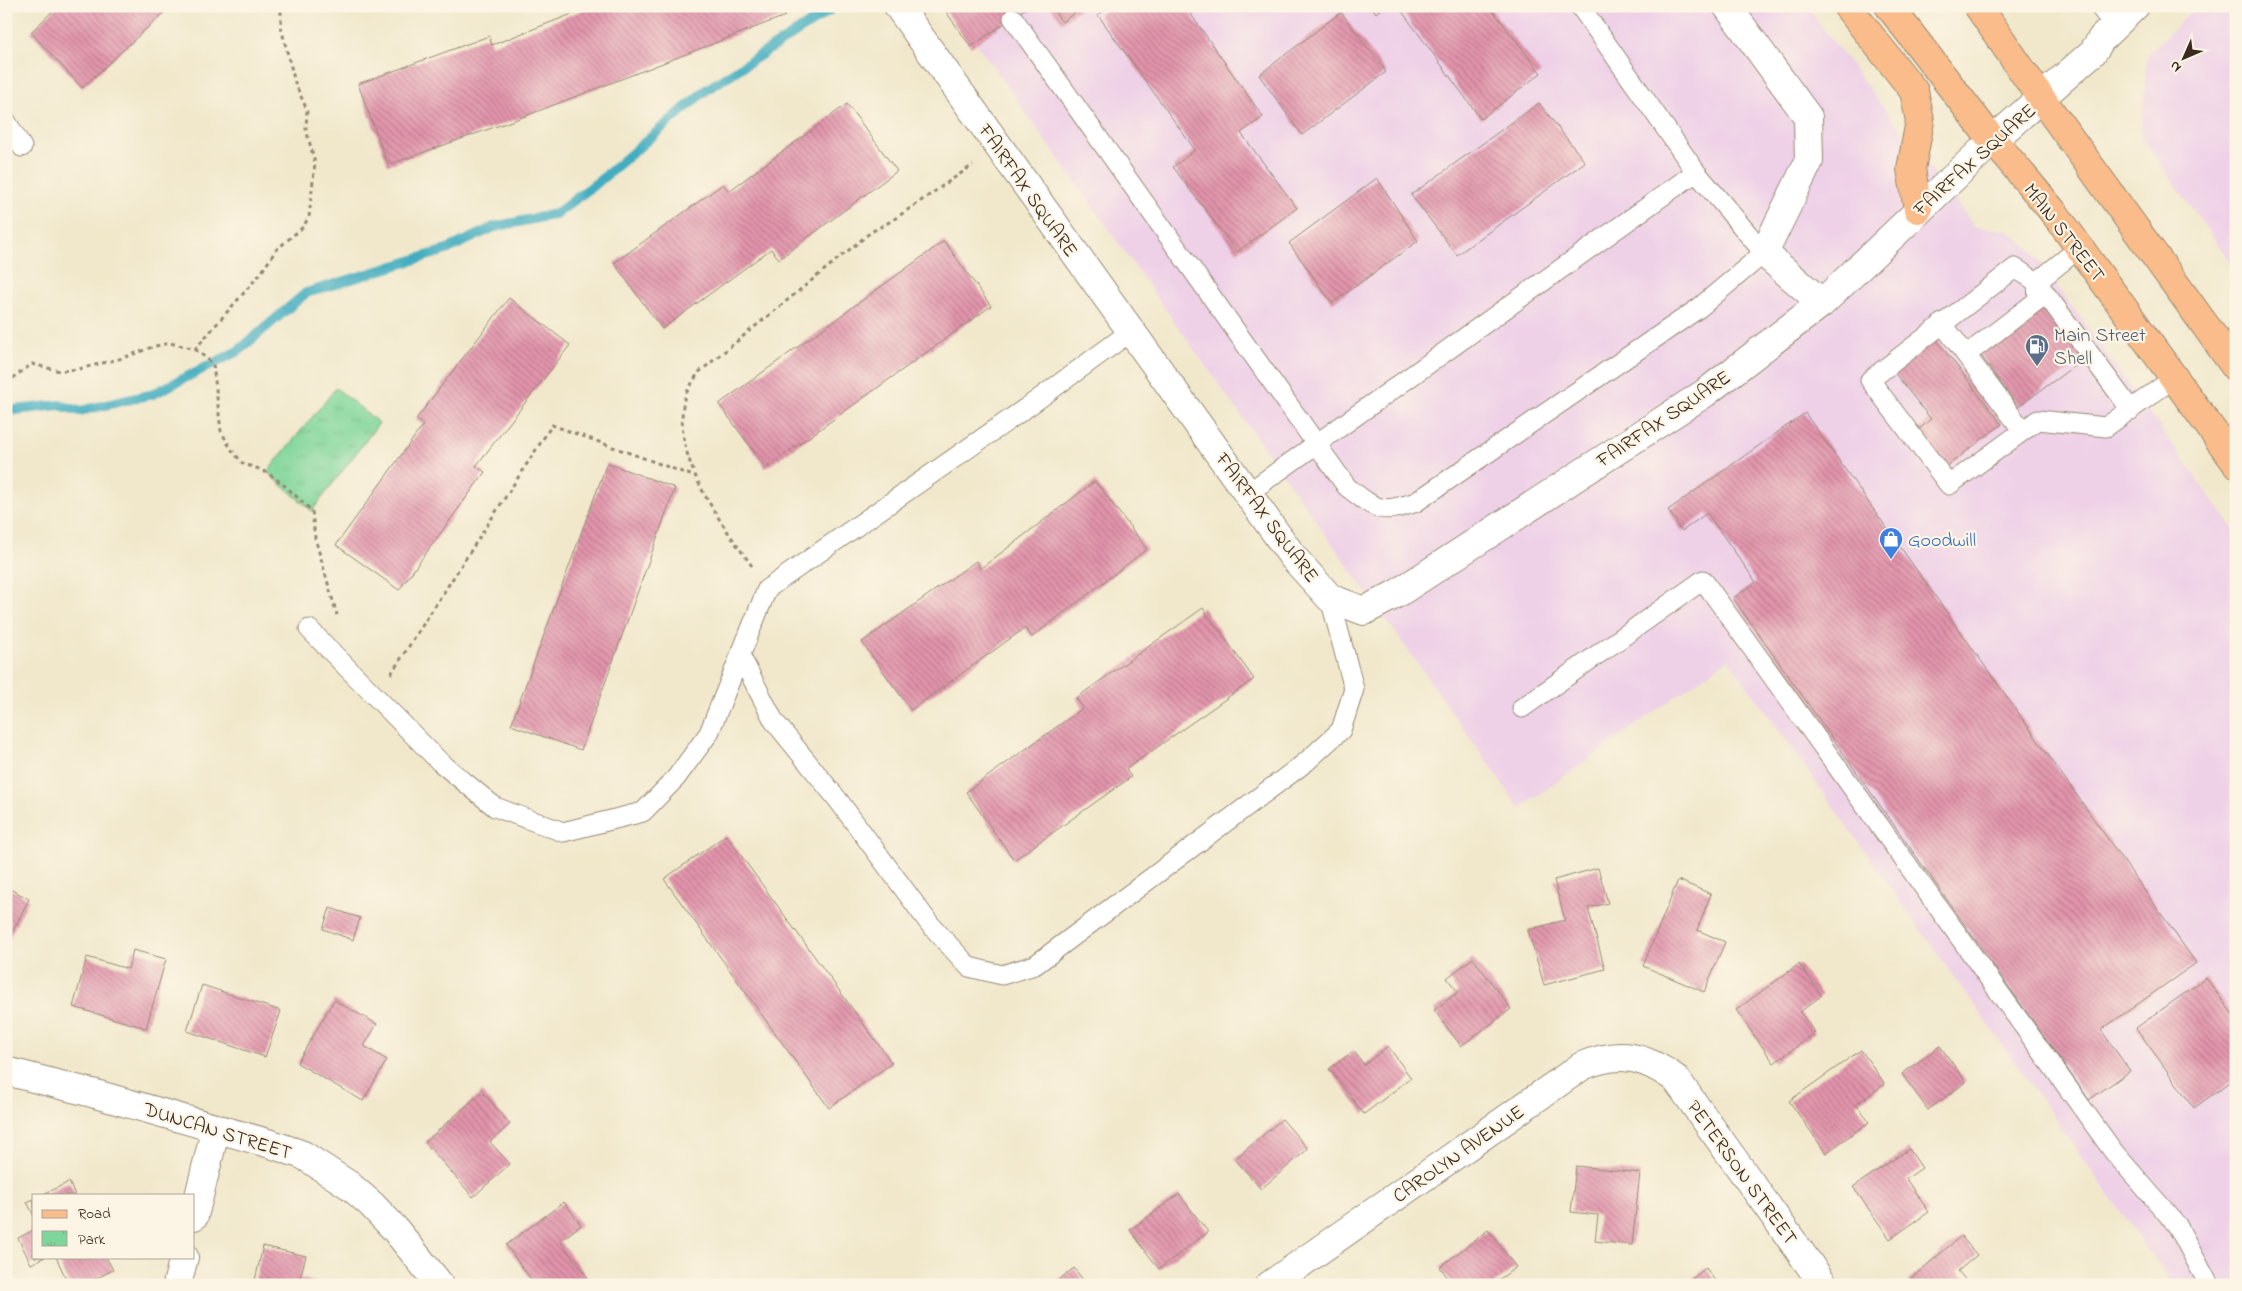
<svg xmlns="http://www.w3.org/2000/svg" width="2242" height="1291" viewBox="0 0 2242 1291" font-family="'Indie Flower',sans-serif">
  <defs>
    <pattern id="park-tufts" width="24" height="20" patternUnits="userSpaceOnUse" patternTransform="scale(1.25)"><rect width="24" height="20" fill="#7fd69a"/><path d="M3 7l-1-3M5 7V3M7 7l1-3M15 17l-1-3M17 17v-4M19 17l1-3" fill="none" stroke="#6fb884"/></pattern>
    <pattern id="building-back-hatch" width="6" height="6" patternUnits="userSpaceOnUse" patternTransform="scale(1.25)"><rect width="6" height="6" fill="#e294ac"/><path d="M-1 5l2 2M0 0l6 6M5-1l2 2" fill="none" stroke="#b8798b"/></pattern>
  </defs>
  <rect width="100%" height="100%" fill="#fcf5e5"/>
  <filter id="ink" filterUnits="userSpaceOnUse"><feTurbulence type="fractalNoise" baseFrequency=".02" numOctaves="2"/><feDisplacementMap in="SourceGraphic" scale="10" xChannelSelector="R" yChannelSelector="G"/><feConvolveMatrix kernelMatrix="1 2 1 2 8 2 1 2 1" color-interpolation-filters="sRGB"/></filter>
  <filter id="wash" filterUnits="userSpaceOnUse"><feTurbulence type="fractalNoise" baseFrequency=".0096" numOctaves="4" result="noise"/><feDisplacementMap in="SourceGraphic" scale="20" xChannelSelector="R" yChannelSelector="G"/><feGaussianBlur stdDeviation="1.12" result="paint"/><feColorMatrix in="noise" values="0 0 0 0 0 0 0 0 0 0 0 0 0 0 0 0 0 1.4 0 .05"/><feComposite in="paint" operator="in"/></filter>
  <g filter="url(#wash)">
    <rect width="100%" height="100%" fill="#f1e8cc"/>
    <path fill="#eed0e7" d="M950,6H1806L1975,227L2007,230L2031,250L2236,532V1285H2173L1728,659L1520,808Z
      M2197,6H2236V270L2141,137L2147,55Z"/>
    <path fill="url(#park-tufts)" stroke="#5d805c" d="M336,388L379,423L312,511L267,472Z"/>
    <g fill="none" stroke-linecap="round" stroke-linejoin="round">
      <path stroke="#42adc0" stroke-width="10" d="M6,411L59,405L80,411L153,394L238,351L306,293L446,250L494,227L556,214L603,178L706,90L829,11"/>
    </g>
    <g id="blocks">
      <path fill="url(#building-back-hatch)" d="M58,6H171L82,88L31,32Z
        M593,6H782L785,16L520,118L388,165L358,84L489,36L492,45Z
        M942,6H1029L971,47Z
        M1050,6H1084L1062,22Z
        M1111,6H1185L1263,117L1241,133L1297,208L1237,252L1173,167L1195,150L1098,15Z
        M1371,6H1385L1376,13Z
        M1398,6H1489L1541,73L1481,119Z
        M1341,12L1386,72L1302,135L1259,75Z
        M1539,103L1585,162L1457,255L1411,195Z
        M847,104L897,171L779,259L771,249L662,329L614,263L723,184L729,191Z
        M1377,178L1418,241L1332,303L1289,243Z
        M944,241L991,306L766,468L719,404Z
        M509,298L570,345L476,466L485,472L399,590L336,545L423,425L416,419Z
        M2047,303L2088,356L2018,407L1980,354Z
        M1935,338L2002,424L1946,467L1918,430L1931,419L1893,371Z
        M1805,413L2196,963L2101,1030L2130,1071L2089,1100L1733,598L1756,582L1707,513L1682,531L1668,510Z
        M607,463L675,488L581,750L511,725Z
        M1095,481L1147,549L1032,637L1025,628L911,710L862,642L976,561L980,569Z
        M1203,608L1254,679L1126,769L1131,777L1014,860L966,792L1083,708L1076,698Z
        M726,835L892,1063L829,1108L664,879Z
        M1598,868L1608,903L1588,908L1605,969L1544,985L1528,930L1565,920L1554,880Z
        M1678,880L1711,894L1697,930L1725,942L1704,992L1643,966Z
        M6,887L29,899L6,945Z
        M330,908L360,918L353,940L323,929Z
        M133,950L166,959L146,1028L73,1007L87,957L128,969Z
        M1473,958L1511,1009L1461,1046L1434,1010L1458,992L1447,978Z
        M1799,964L1822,995L1800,1012L1815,1033L1774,1063L1736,1010Z
        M2206,978L2236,1019V1078L2194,1108L2136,1028Z
        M202,985L281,1011L265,1057L187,1031Z
        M334,1000L377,1024L364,1046L387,1060L363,1101L297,1063Z
        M1388,1046L1411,1078L1364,1114L1329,1069L1354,1051L1364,1065Z
        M1940,1046L1966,1082L1928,1110L1902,1074Z
        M1861,1050L1885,1084L1856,1104L1869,1122L1826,1153L1789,1101Z
        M482,1092L510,1124L490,1142L510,1164L473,1197L425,1142Z
        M1282,1119L1308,1149L1261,1189L1235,1159Z
        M1909,1149L1922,1168L1906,1179L1929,1212L1890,1239L1853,1187Z
        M1576,1166L1640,1173L1632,1245L1595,1241L1598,1215L1571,1212Z
        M69,1182L75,1195H42Z
        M1179,1194L1208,1232L1159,1269L1130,1230Z
        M34,1199V1216L27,1202Z
        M564,1202L581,1225L560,1241L588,1278L578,1285H535L506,1245Z
        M34,1230V1257H45L31,1264L18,1238Z
        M1488,1230L1516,1267L1492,1285H1453L1440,1267Z
        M1961,1236L1977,1255L1958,1271L1970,1285H1911L1908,1281Z
        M263,1246L306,1256L300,1278L324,1285H254Z
        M56,1257H106L113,1270L83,1285H69Z
        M1074,1268L1087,1285H1052Z
        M1706,1268L1718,1285H1684Z"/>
    </g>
  </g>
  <g filter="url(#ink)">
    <use href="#blocks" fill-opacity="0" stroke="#968975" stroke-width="1"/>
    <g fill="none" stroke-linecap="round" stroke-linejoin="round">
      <g stroke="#968975" stroke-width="21">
        <path id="lane" d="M2099,6L2114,25
          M1013,18L1347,487C1376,509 1380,515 1416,502L1699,308L1764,253L1696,172L1580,6
          M6,121L22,147
          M2037,282L2079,248
          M1942,323L2023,431
          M1966,355L2038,300L2037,282
          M2131,410L2037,282L2015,268L1870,380L1949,485L2038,420L2106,427L2174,378
          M1248,493L1696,172
          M309,629L440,762L495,807L563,832L643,812L676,778L709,733L767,589L1033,403L1130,332
          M740,655L774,721L838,800L929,923L969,967L1002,975L1035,965L1306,762L1341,730L1354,689L1330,598
          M1522,708L1703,580L2113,1151L2177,1225L2209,1285"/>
      </g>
      <g stroke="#968975" stroke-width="30">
        <path id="street" d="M898,6L1293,557L1330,598L1364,611L1398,593L1705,393L1822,303L1993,140L2093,52L2102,38L2135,6
          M1727,6L1808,117L1809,161L1764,253L1822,303
          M6,1071L92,1093L271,1144L303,1155L349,1185L371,1204L394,1228L440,1285
          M194,1216L216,1128
          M177,1285L184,1257
          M1270,1285L1582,1066C1620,1050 1644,1056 1676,1079L1824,1285"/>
      </g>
      <g stroke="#968975" stroke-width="30">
        <path id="primary" d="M1847,6L1914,91L1920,121L1911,169L1918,209
          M1889,6L1982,127L2055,214L2236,463
          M1978,6L2041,98L2236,368"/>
      </g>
      <path stroke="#968975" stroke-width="3" stroke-dasharray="4 4" stroke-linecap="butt" d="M195,349L213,364L221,431L231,449L244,465C271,468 292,493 312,511L315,538L337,615
        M6,383L32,364L60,371L79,369L123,358L155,346L170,343L195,349L261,273L276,250L303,227L309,217L315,163L306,129L307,110L295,83L281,27V6
        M752,566C720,521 672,460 684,400C686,391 694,381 698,373L871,232L893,220L973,165
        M391,674L552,425L696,477"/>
      <use href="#lane" stroke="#fff" stroke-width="19"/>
      <use href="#street" stroke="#fff" stroke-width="28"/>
      <use href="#primary" stroke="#f9bc8a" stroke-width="28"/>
    </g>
  </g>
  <defs>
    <g id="fuel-pin" transform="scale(1.25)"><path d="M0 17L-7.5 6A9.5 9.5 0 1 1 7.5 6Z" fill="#5c6f8a" stroke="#fcf5e5"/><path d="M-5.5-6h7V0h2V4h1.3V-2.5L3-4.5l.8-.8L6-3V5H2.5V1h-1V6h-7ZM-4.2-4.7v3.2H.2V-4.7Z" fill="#fff"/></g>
    <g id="shop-pin" transform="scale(1.25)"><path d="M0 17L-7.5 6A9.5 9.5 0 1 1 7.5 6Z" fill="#3f7fe0" stroke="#fcf5e5"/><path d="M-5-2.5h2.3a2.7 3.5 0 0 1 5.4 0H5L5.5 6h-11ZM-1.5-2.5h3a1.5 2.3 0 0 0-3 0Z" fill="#fff"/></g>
  </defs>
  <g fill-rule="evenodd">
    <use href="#fuel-pin" x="2037" y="346"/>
    <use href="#shop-pin" x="1891" y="539"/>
  </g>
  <g text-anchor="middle" stroke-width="4.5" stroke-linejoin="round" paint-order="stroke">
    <g font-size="20" fill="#3b2a1e" stroke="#fcf5e5">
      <text transform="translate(1974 159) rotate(-42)" y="7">FAIRFAX SQUARE</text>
      <text transform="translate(1029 190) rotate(55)" y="7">FAIRFAX SQUARE</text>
      <text transform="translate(2065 232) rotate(52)" y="7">MAIN STREET</text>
      <text transform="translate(1663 418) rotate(-34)" y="7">FAIRFAX SQUARE</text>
      <text transform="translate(1268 517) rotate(53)" y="7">FAIRFAX SQUARE</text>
      <text transform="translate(218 1130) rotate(17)" y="7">DUNCAN STREET</text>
      <text transform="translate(1458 1153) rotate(-35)" y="7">CAROLYN AVENUE</text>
      <text transform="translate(1743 1172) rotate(54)" y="7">PETERSON STREET</text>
    </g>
    <g font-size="20" fill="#4e5e75" stroke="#fcf5e5" text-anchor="start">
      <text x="2054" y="341">Main Street<tspan x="2054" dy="23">Shell</tspan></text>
    </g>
    <g font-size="20" fill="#366cbe" stroke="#fcf5e5" text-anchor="start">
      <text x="1908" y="546">Goodwill</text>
    </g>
  </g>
  <rect width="2242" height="1291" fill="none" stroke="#fcf5e5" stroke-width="25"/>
  <rect x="32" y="1194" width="162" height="65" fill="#fcf5e5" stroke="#afa495"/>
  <rect x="42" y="1210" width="25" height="8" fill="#f9bc8a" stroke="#afa495"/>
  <text x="78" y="1218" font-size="15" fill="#3b2a1e">Road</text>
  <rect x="42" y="1231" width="25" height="15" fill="url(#park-tufts)" stroke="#afa495"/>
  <text x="78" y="1244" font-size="15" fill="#3b2a1e">Park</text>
  <g transform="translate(2184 58) rotate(225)" stroke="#fcf5e5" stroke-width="4" paint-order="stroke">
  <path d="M0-4L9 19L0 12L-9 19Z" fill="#3b2a1e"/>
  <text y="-8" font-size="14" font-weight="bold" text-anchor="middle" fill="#3b2a1e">N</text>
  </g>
</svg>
